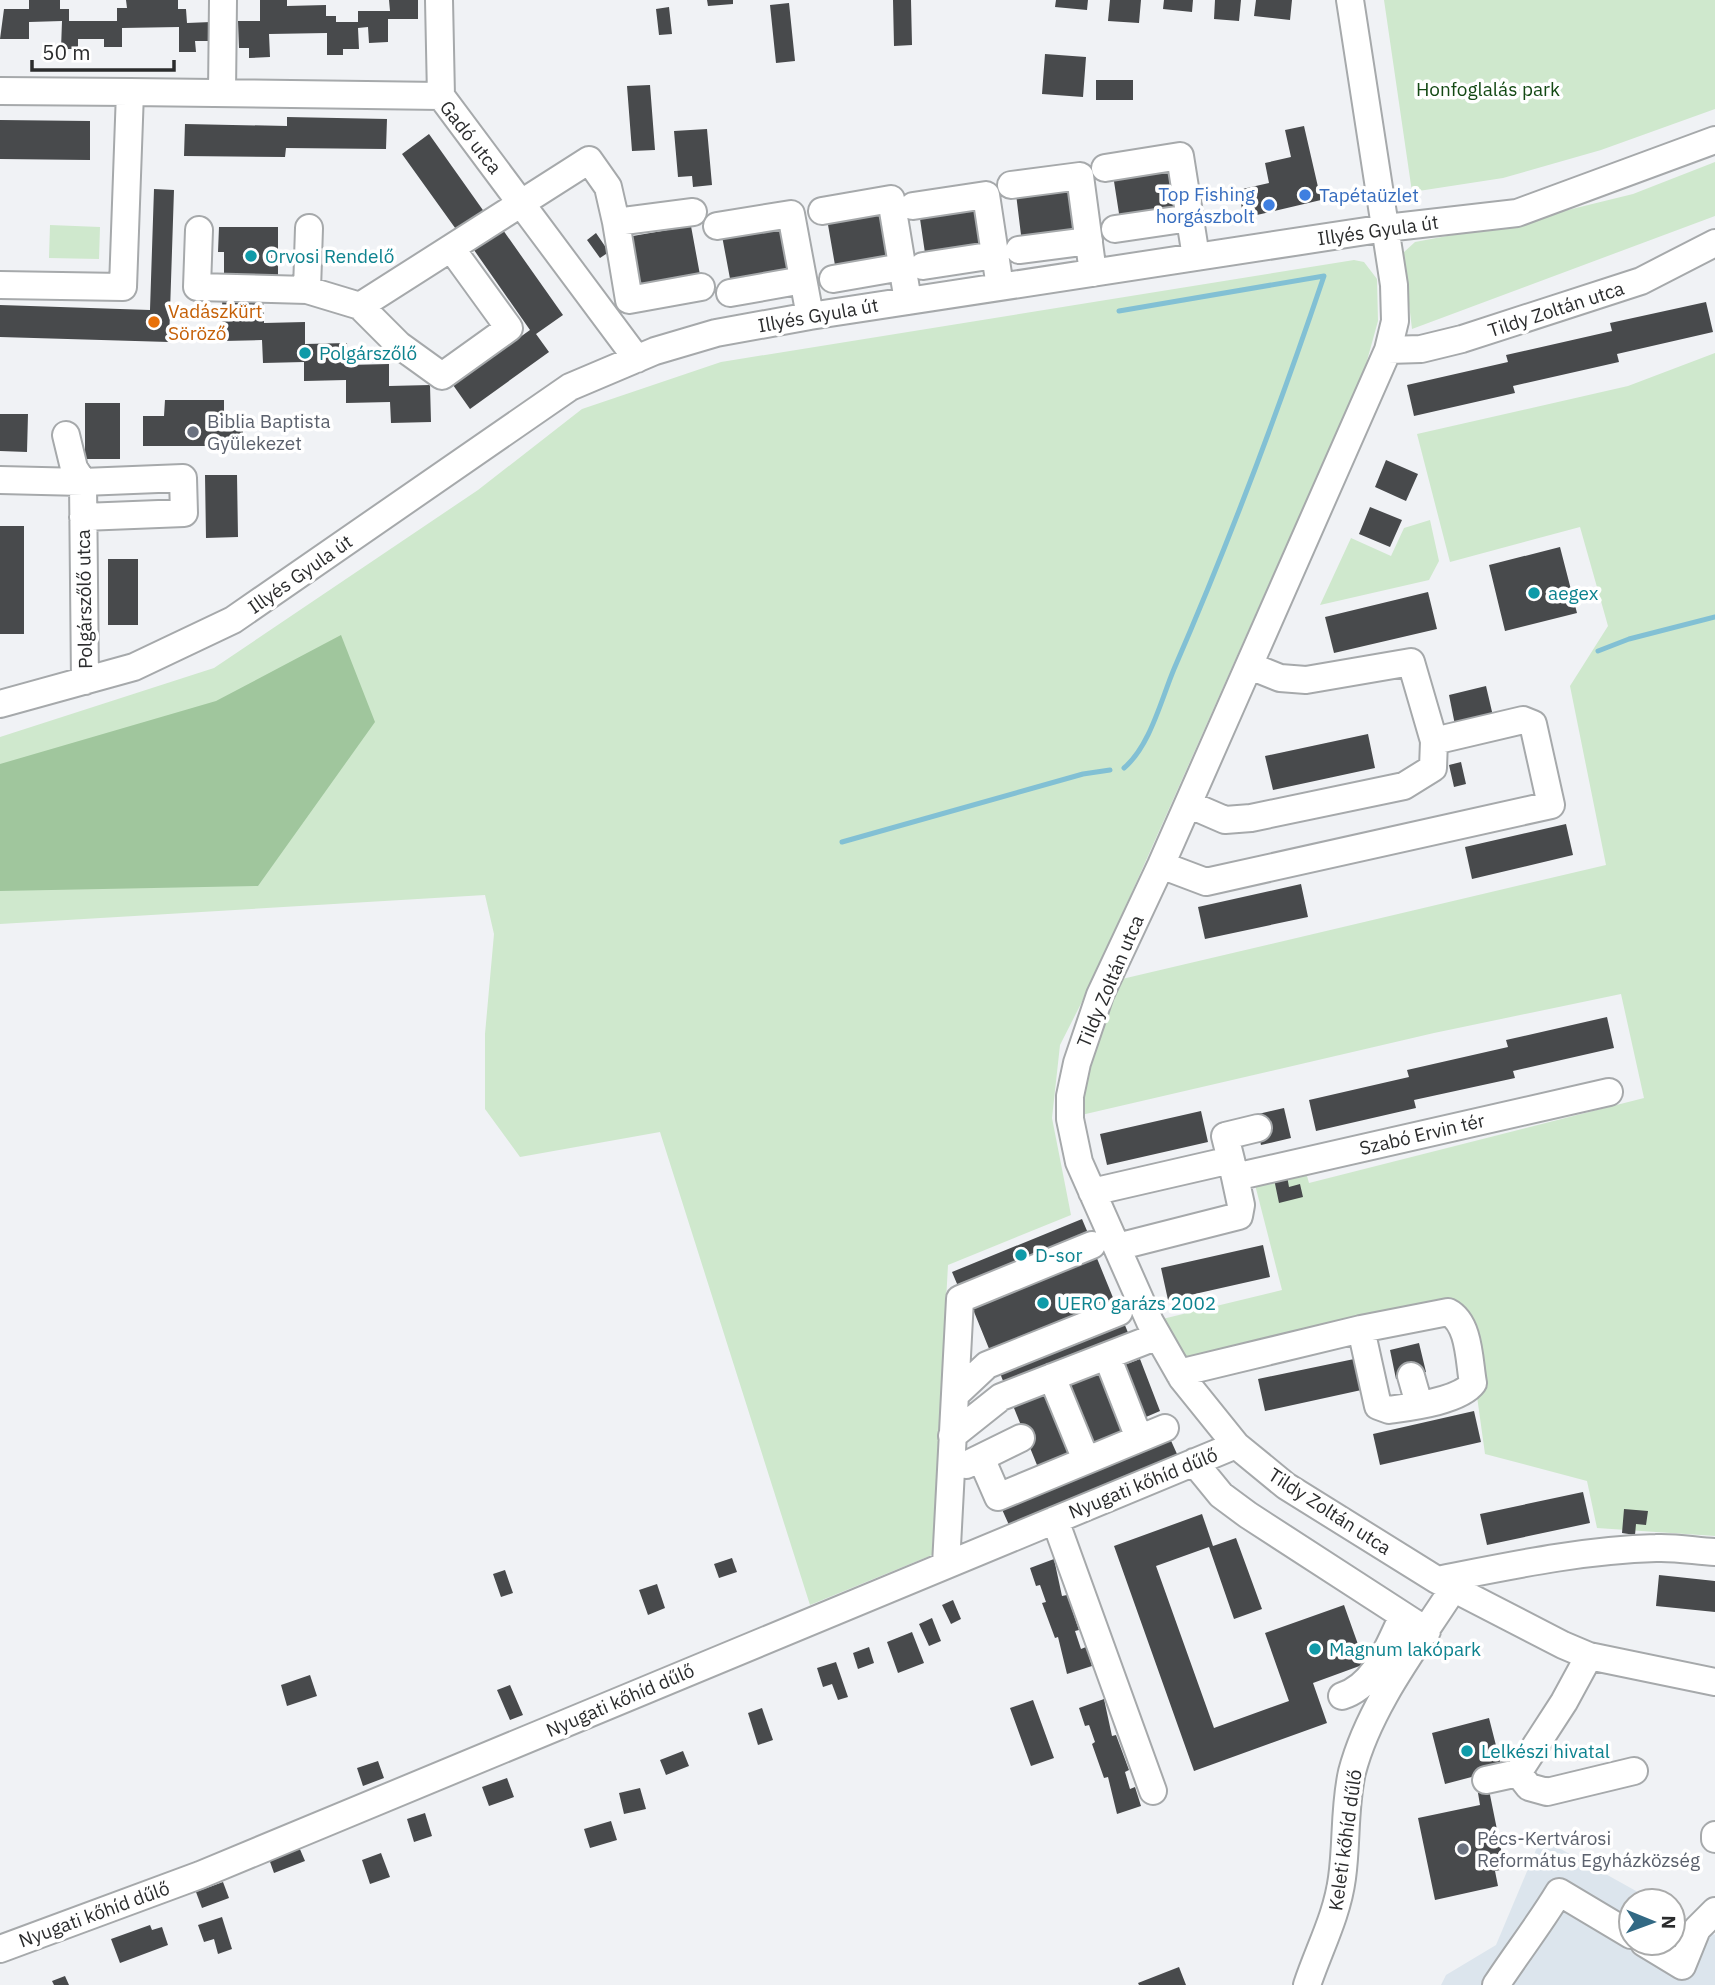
<svg xmlns="http://www.w3.org/2000/svg" width="1715" height="1985" viewBox="0 0 1715 1985" font-family="'IBM Plex Sans',sans-serif">
  <rect width="100%" height="100%" fill="#f0f2f5"/>
  <path fill="#dce5ed" d="M1541,1838L1654,1901H1631V1943H1673V1911L1715,1935V1985H1441L1446,1975L1496,1945Z"/>
  <path fill="#cfe8cd" d="M1384,0H1715V109L1601,150L1503,178L1412,192Z
    M1715,162V216L1412,329L1403,253L1415,242L1511,224L1633,194Z
    M50,225L100,227L99,259L49,258Z
    M1354,260L1364,262L1377,279L1378,321L1365,368L1092,982L1060,1045L1052,1118L1071,1215L948,1265L932,1555L810,1605L660,1132L520,1157L485,1109V1034L494,934L485,895L0,924V737L214,668L478,490L582,409L721,362Z
    M1715,353V1536L1597,1528L1587,1481L1485,1454L1465,1310L1179,1373L1150,1322L1282,1290L1252,1173L1303,1162L1309,1183L1644,1098L1621,994L1434,1033L1077,1116L1083,1063L1122,979L1606,865L1570,686L1608,626L1580,527L1450,562L1417,434L1628,386Z
    M1430,520L1439,561L1429,580L1320,605L1351,538L1391,556L1404,528Z"/>
  <path fill="#a0c69d" d="M341,635L375,722L258,886L0,891V764L216,701Z"/>
  <g fill="none" stroke-linecap="round" stroke-linejoin="round">
    <path stroke="#82c0d4" stroke-width="5" d="M1119,311L1324,276C1279,409 1230,540 1174,669C1161,700 1150,746 1124,768
      M1598,651L1629,639L1715,617
      M842,842L1083,774L1110,770"/>
  </g>
  <path fill="#484a4c" d="M29,0H60V9H69V21H117V8H127L126,0H178V9H186L187,23L211,22V41H195L196,52H179V27L122,28V47H104V39H78V49H61L62,21L29,22V39H0L4,9H29Z
    M260,0H287V6L326,5V16H336V22H358V11H390L389,0H418V19H388V42L369,43L368,27L358,28L359,49H343V55H327V33L269,34L270,57L249,58V48H239L238,21H260Z
    M707,0H733V4L708,6Z
    M893,0H911L912,45L894,46Z
    M1056,0H1088L1087,10L1055,7Z
    M1110,0H1141L1139,23L1108,21Z
    M1164,0H1193L1192,12L1163,9Z
    M1215,0H1241L1239,21L1214,19Z
    M1256,0H1292L1290,20L1254,16Z
    M789,3L795,61L776,63L770,5Z
    M669,7L672,34L659,35L656,9Z
    M1045,54L1086,57L1083,97L1042,94Z
    M1096,80H1133V100H1096Z
    M650,85L655,150L632,151L627,86Z
    M287,117L387,119L386,149L286,148L285,157L184,156L185,124L287,126Z
    M0,120L90,121V160L0,159Z
    M1304,126L1321,200L1244,218L1238,190L1269,183L1265,163L1291,157L1285,130Z
    M707,129L712,185L693,187L692,176L678,177L674,131Z
    M429,134L485,213L458,232L402,154Z
    M1170,166L1177,211L1120,220L1113,175Z
    M1073,187L1080,236L1022,243L1016,194Z
    M154,189L174,190L169,342L0,337V305L150,310Z
    M976,203L984,251L926,260L919,212Z
    M886,209L894,262L836,271L827,219Z
    M786,225L795,273L731,284L722,236Z
    M691,226L700,275L636,286L627,237Z
    M219,227H278V282L224,281V252H218Z
    M503,230L563,315L536,334L549,352L470,409L453,385L530,330L474,250Z
    M596,233L609,252L600,258L587,240Z
    M263,295L264,323L305,322V344L347,343L348,365L389,364V386L430,385L431,422L391,423L390,402L346,403V380L304,381V362L263,363L262,340L223,341L222,296Z
    M1706,302L1713,332L1617,354L1619,362L1513,386L1515,393L1414,416L1407,385L1508,362L1506,355L1612,331L1610,323Z
    M165,400H224V417H243V446H143V416H164Z
    M85,403H120V459H85Z
    M0,414H28L27,452L0,451Z
    M1386,460L1418,474L1406,501L1375,487Z
    M205,475H237L238,537L206,538Z
    M1370,507L1402,520L1390,547L1359,534Z
    M0,526H24V634H0Z
    M1560,547L1577,613L1505,631L1489,565Z
    M108,559H138V625H108Z
    M1428,592L1437,629L1334,653L1325,617Z
    M1486,686L1493,716L1455,725L1449,695Z
    M1368,734L1375,768L1273,790L1265,756Z
    M1461,762L1466,784L1454,787L1449,765Z
    M1566,824L1573,855L1472,879L1465,847Z
    M1301,884L1308,917L1205,939L1198,907Z
    M1607,1017L1614,1048L1513,1071L1515,1078L1414,1100L1416,1108L1316,1131L1309,1100L1409,1077L1407,1070L1508,1047L1506,1040Z
    M1284,1108L1291,1138L1261,1145L1254,1115Z
    M1201,1111L1208,1142L1107,1165L1100,1134Z
    M1287,1176L1289,1187L1300,1184L1303,1197L1279,1203L1274,1179Z
    M1082,1219L1090,1238L960,1291L952,1272Z
    M1263,1245L1270,1277L1168,1300L1161,1268Z
    M1094,1251L1116,1305L992,1356L970,1302Z
    M1122,1318L1129,1335L1005,1386L998,1368Z
    M1419,1343L1426,1372L1396,1379L1390,1350Z
    M1359,1358L1366,1389L1265,1411L1258,1379Z
    M1140,1359L1160,1411L1139,1420L1119,1367Z
    M1100,1366L1127,1434L1092,1448L1065,1381Z
    M1047,1389L1074,1456L1039,1470L1012,1403Z
    M1474,1411L1481,1442L1380,1465L1373,1434Z
    M1168,1434L1177,1454L1009,1525L1000,1505Z
    M1583,1492L1590,1523L1487,1545L1480,1514Z
    M1624,1509L1648,1511L1646,1525L1636,1524L1635,1535L1622,1533Z
    M1202,1514L1213,1546L1236,1538L1262,1609L1234,1619L1209,1547L1156,1566L1214,1728L1289,1701L1265,1633L1344,1605L1365,1664L1313,1683L1327,1723L1194,1771L1114,1546Z
    M732,1558L737,1572L719,1578L714,1564Z
    M1054,1559L1062,1596L1067,1595L1079,1630L1075,1631L1081,1649L1086,1647L1092,1666L1067,1674L1058,1637L1055,1638L1042,1603L1046,1602L1040,1585L1036,1586L1030,1568Z
    M505,1570L513,1593L501,1597L493,1574Z
    M1659,1575L1715,1581V1612L1656,1606Z
    M657,1584L665,1608L648,1615L639,1590Z
    M953,1600L961,1619L951,1624L942,1605Z
    M932,1618L941,1641L929,1646L919,1624Z
    M912,1632L924,1663L898,1673L887,1642Z
    M869,1647L874,1663L858,1669L853,1653Z
    M836,1662L848,1697L838,1700L832,1684L823,1687L817,1668Z
    M310,1675L317,1696L287,1706L281,1685Z
    M510,1685L523,1715L510,1720L497,1690Z
    M1104,1699L1112,1736L1116,1735L1129,1770L1125,1772L1130,1789L1135,1787L1141,1806L1117,1814L1108,1777L1104,1778L1092,1744L1095,1742L1089,1725L1085,1726L1079,1708Z
    M1033,1700L1054,1758L1031,1766L1010,1708Z
    M762,1708L773,1740L758,1745L748,1713Z
    M1489,1718L1502,1769L1445,1784L1432,1733Z
    M683,1751L689,1766L666,1775L660,1760Z
    M378,1761L384,1778L363,1786L357,1768Z
    M507,1778L514,1797L489,1806L482,1787Z
    M640,1788L646,1809L624,1814L619,1793Z
    M1489,1790L1505,1869L1495,1871L1498,1886L1435,1900L1418,1818L1480,1805L1478,1793Z
    M425,1813L432,1836L414,1842L407,1819Z
    M611,1821L617,1840L590,1848L584,1829Z
    M299,1847L305,1861L274,1873L269,1859Z
    M381,1853L390,1877L370,1884L362,1860Z
    M223,1882L229,1898L202,1908L196,1892Z
    M222,1917L232,1949L218,1954L214,1939L204,1942L198,1925Z
    M150,1925L152,1930L162,1927L168,1945L120,1963L111,1939Z
    M1179,1967L1186,1985H1139L1138,1983Z
    M65,1976L69,1985H54L52,1981Z"/>
  <g fill="none" stroke-linecap="round" stroke-linejoin="round">
    <g stroke="#a6a9ab" stroke-width="30">
      <path id="minor" d="M439,0L441,96
        M1350,0L1394,285L1395,321L1388,350L1161,865L1100,995L1077,1063L1070,1096V1119L1079,1162L1150,1322L1182,1378L1236,1445L1286,1486L1437,1580L1563,1645L1589,1656L1715,1682
        M0,91L130,92L123,287L0,285
        M130,92L441,96L637,359
        M222,93L223,0
        M1105,168L1180,156L1196,257
        M1011,185L1080,176L1093,273
        M913,206L986,195L1000,287
        M822,211L891,199L908,301
        M616,222L629,300L701,287
        M717,226L791,214L810,316
        M1115,229L1190,218
        M199,230L197,287L307,290L309,228
        M1019,250L1089,241
        M923,266L995,255
        M833,279L902,267
        M307,290L360,306L399,345L442,376L509,328L451,248
        M730,293L803,280
        M360,306L589,160L608,187L616,222L693,212
        M1388,350L1421,349L1462,339L1641,281L1715,243
        M66,435L74,468L83,482L183,478L184,513L83,517
        M0,480L83,482L85,681
        M0,704L134,667L233,620L570,387L655,351L716,333L810,316L1386,228L1517,213L1715,140
        M1188,804L1225,820L1251,818L1404,786L1433,768L1434,741
        M1161,865L1206,882L1551,805L1533,724L1523,720L1434,741L1411,662L1306,680L1280,678L1250,666
        M1231,1160L1225,1136L1258,1128
        M1092,1192L1231,1160L1235,1177L1609,1092
        M1117,1247L1239,1216L1241,1205L1235,1177
        M1107,1356L1139,1438
        M1179,1373L1361,1329L1448,1312C1470,1323 1469,1362 1473,1383C1460,1401 1410,1407 1389,1410L1378,1406L1361,1329
        M1411,1376L1419,1404
        M1052,1377L1086,1460
        M955,1395L987,1365L1119,1312
        M952,1436L1001,1397L1158,1336
        M981,1458L998,1497L1165,1428
        M1194,1462L1221,1495L1248,1515L1427,1631
        M966,1465L1021,1438
        M1055,1520L1153,1791
        M946,1565L960,1299L1092,1245
        M1437,1580C1509,1566 1582,1550 1656,1548C1675,1547 1696,1551 1715,1552
        M1589,1656L1564,1702L1518,1773L1529,1787L1547,1792L1634,1771
        M1342,1696C1376,1685 1388,1646 1403,1616
        M1486,1780L1518,1773
        M1715,1835V1839
        M1644,1943L1682,1966L1697,1929L1715,1911
        M0,1949L200,1875L1236,1445
        M1307,1985C1319,1949 1337,1916 1342,1878C1347,1843 1344,1807 1352,1772C1369,1706 1417,1645 1453,1589
        M1496,1985C1517,1953 1539,1925 1559,1892L1631,1935"/>
    </g>
    <use href="#minor" stroke="#fff" stroke-width="26"/>
  </g>
  <g fill="#3f7fe0" stroke="#fff" stroke-width="2.5">
    <circle cx="1305" cy="195" r="7"/>
    <circle cx="1269" cy="205" r="7"/>
  </g>
  <g fill="#0f9aa8" stroke="#fff" stroke-width="2.5">
    <circle cx="251" cy="256" r="7"/>
    <circle cx="305" cy="353" r="7"/>
    <circle cx="1534" cy="593" r="7"/>
    <circle cx="1021" cy="1255" r="7"/>
    <circle cx="1043" cy="1303" r="7"/>
    <circle cx="1315" cy="1649" r="7"/>
    <circle cx="1467" cy="1751" r="7"/>
  </g>
  <circle fill="#e8710a" stroke="#fff" stroke-width="2.5" cx="154" cy="322" r="7"/>
  <g fill="#6b7280" stroke="#fff" stroke-width="2.5">
    <circle cx="193" cy="432" r="7"/>
    <circle cx="1463" cy="1849" r="7"/>
  </g>
  <g text-anchor="middle" stroke-width="7" stroke-linejoin="round" paint-order="stroke">
    <g font-size="19" fill="#144914" stroke="#fff">
      <text x="1488" y="96">Honfoglalás park</text>
    </g>
    <g font-size="19" fill="#2b2c2d" stroke="#fff">
      <text transform="translate(471 137) rotate(52)" y="7">Gadó utca</text>
      <text transform="translate(1378 230) rotate(-8)" y="7">Illyés Gyula út</text>
      <text transform="translate(1556 309) rotate(-18)" y="7">Tildy Zoltán utca</text>
      <text transform="translate(818 315) rotate(-10)" y="7">Illyés Gyula út</text>
      <text transform="translate(300 574) rotate(-35)" y="7">Illyés Gyula út</text>
      <text transform="translate(84 599) rotate(-91)" y="7">Polgárszőlő utca</text>
      <text transform="translate(1110 981) rotate(-67)" y="7">Tildy Zoltán utca</text>
      <text transform="translate(1422 1134) rotate(-13)" y="7">Szabó Ervin tér</text>
      <text transform="translate(1143 1483) rotate(-22)" y="7">Nyugati kőhíd dűlő</text>
      <text transform="translate(1330 1511) rotate(33)" y="7">Tildy Zoltán utca</text>
      <text transform="translate(620 1700) rotate(-23)" y="7">Nyugati kőhíd dűlő</text>
      <text transform="translate(1345 1840) rotate(-82)" y="7">Keleti kőhíd dűlő</text>
      <text transform="translate(94 1914) rotate(-20)" y="7">Nyugati kőhíd dűlő</text>
    </g>
    <g font-size="19" fill="#366cbe" stroke="#fff" text-anchor="end">
      <text x="1255" y="201">Top Fishing<tspan x="1255" dy="22">horgászbolt</tspan></text>
      <text x="1319" y="202" text-anchor="start">Tapétaüzlet</text>
    </g>
    <g font-size="19" fill="#0d838f" stroke="#fff" text-anchor="start">
      <text x="265" y="263">Orvosi Rendelő</text>
      <text x="319" y="360">Polgárszőlő</text>
      <text x="1548" y="600">aegex</text>
      <text x="1035" y="1262">D-sor</text>
      <text x="1057" y="1310">UERO garázs 2002</text>
      <text x="1329" y="1656">Magnum lakópark</text>
      <text x="1481" y="1758">Lelkészi hivatal</text>
    </g>
    <g font-size="19" fill="#c56008" stroke="#fff" text-anchor="start">
      <text x="168" y="318">Vadászkürt<tspan x="168" dy="22">Söröző</tspan></text>
    </g>
    <g font-size="19" fill="#5b616d" stroke="#fff" text-anchor="start">
      <text x="207" y="428">Biblia Baptista<tspan x="207" dy="22">Gyülekezet</tspan></text>
      <text x="1477" y="1845">Pécs-Kertvárosi<tspan x="1477" dy="22">Református Egyházközség</tspan></text>
    </g>
  </g>
  <g transform="translate(1652 1922) rotate(91)"><circle r="33" fill="#ffffff" stroke="#aaabab" stroke-width="2"/>
  <path d="M0-5L12 26L0 18L-12 26Z" fill="#326984"/>
  <text y="-10" font-size="19" font-weight="bold" text-anchor="middle" fill="#2b2c2d">N</text>
  </g>
  <path d="M32 60v10h142v-10" fill="none" stroke="#2b2c2d" stroke-width="3.5"/>
  <text x="42" y="60" font-size="21" fill="#2b2c2d" stroke="#ffffff" stroke-width="5" paint-order="stroke">50 m</text>
</svg>
